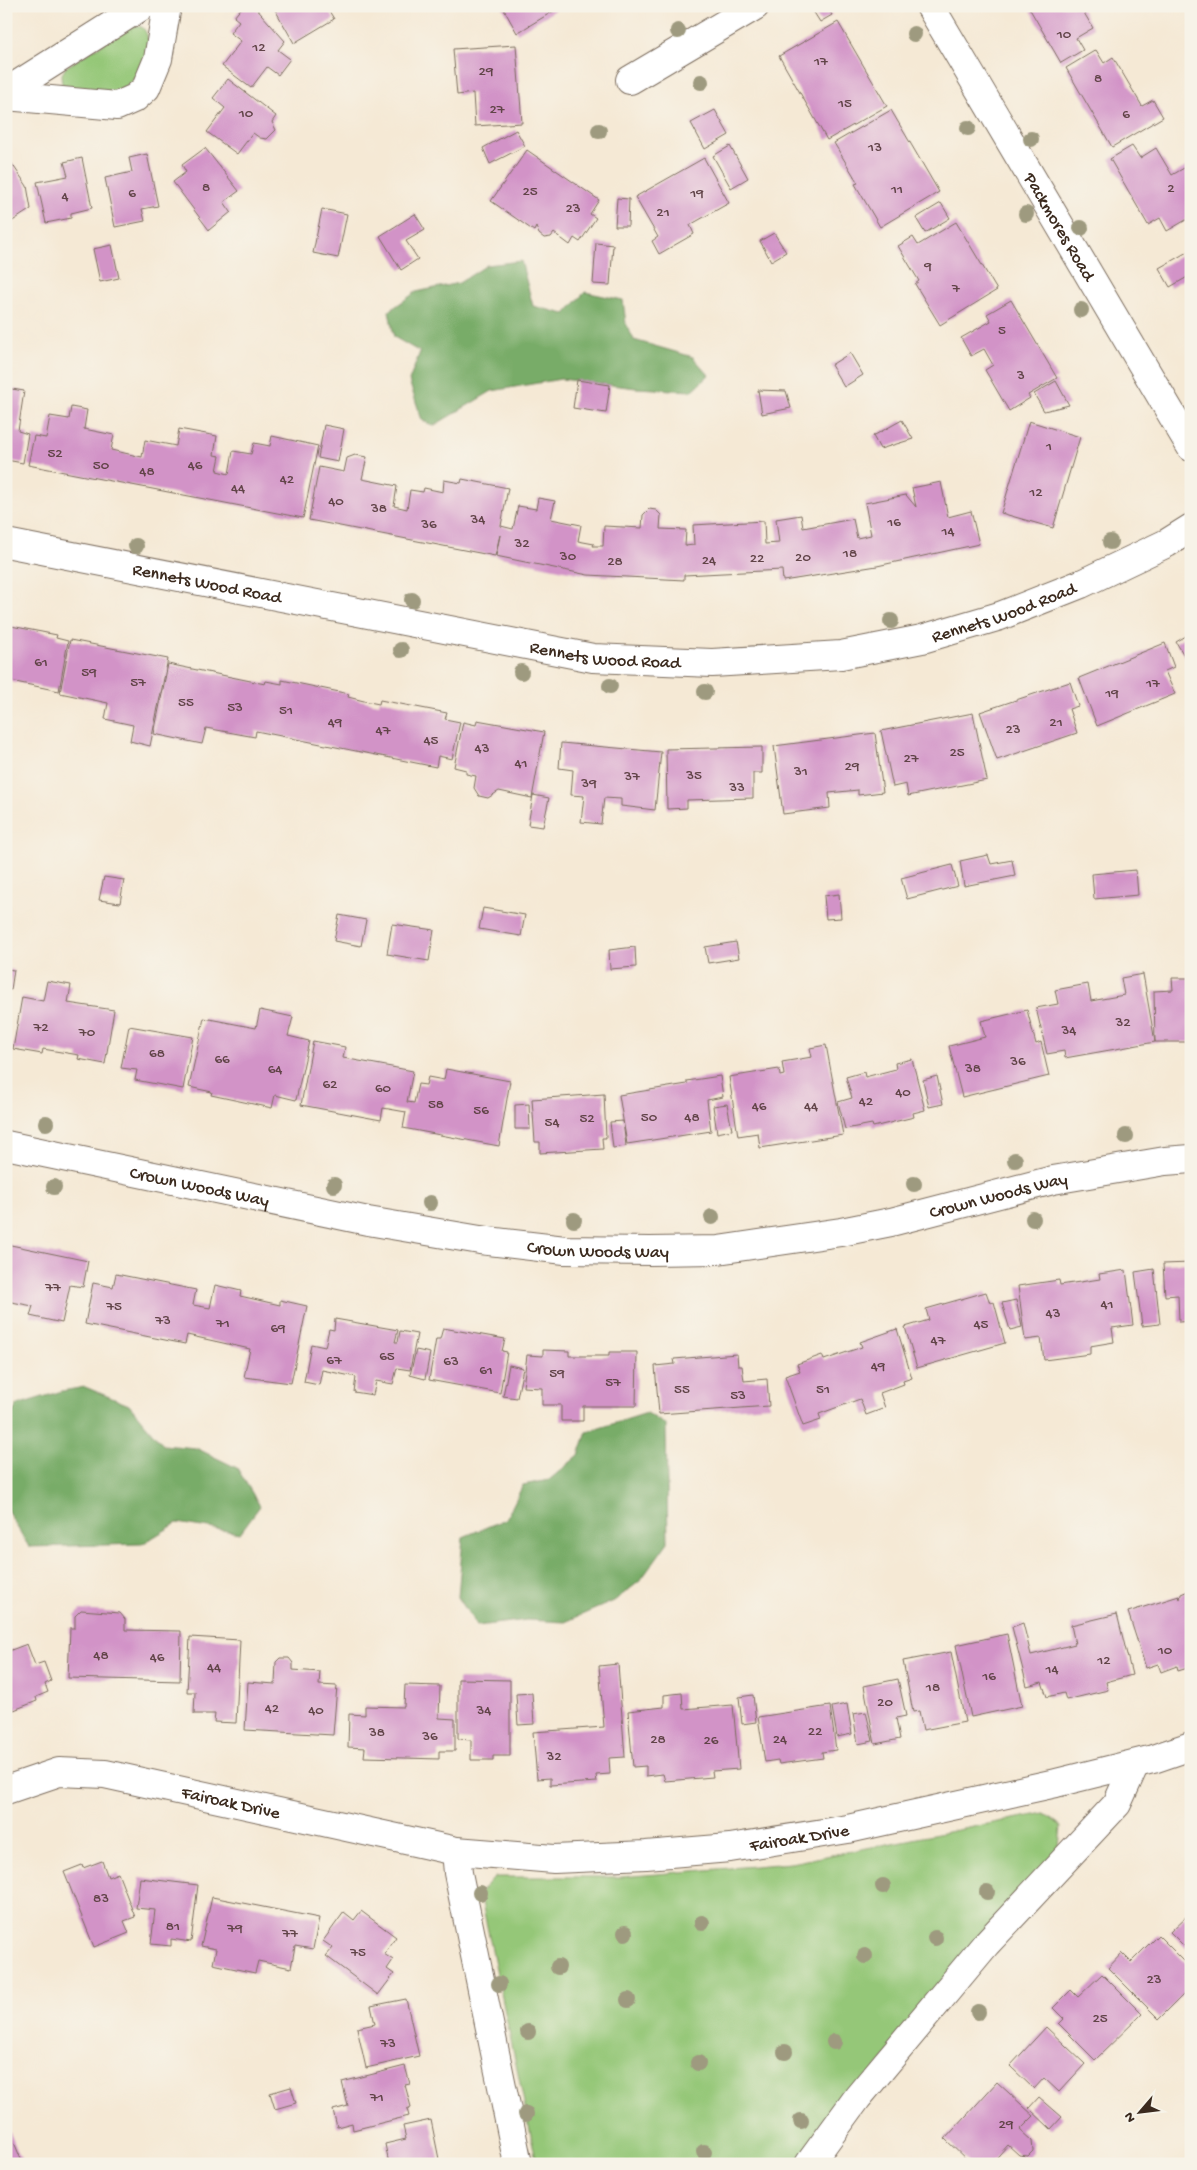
<svg xmlns="http://www.w3.org/2000/svg" width="1197" height="2170" viewBox="0 0 1197 2170" font-family="'Gochi Hand',sans-serif">
  <rect width="100%" height="100%" fill="#f7f3e8"/>
  <filter id="ink" filterUnits="userSpaceOnUse"><feTurbulence type="fractalNoise" baseFrequency=".02" numOctaves="2"/><feDisplacementMap in="SourceGraphic" scale="10" xChannelSelector="R" yChannelSelector="G"/><feConvolveMatrix kernelMatrix="1 2 1 2 8 2 1 2 1" color-interpolation-filters="sRGB"/></filter>
  <filter id="wash" filterUnits="userSpaceOnUse"><feTurbulence type="fractalNoise" baseFrequency=".0096" numOctaves="4" result="noise"/><feDisplacementMap in="SourceGraphic" scale="20" xChannelSelector="R" yChannelSelector="G"/><feGaussianBlur stdDeviation="1.12" result="paint"/><feColorMatrix in="noise" values="0 0 0 0 0 0 0 0 0 0 0 0 0 0 0 0 0 1.4 0 .05"/><feComposite in="paint" operator="in"/></filter>
  <g filter="url(#wash)">
    <rect width="100%" height="100%" fill="#f5e9d5"/>
    <path fill="#95c778" stroke="#68784b" d="M131,26L142,27C159,44 139,83 119,91C110,95 97,93 88,92C77,91 70,91 62,84L61,76L66,67Z
      M1044,1813L1061,1826L1059,1847L798,2164H537L480,1893L494,1877H621L791,1863Z"/>
    <path fill="#78ac68" stroke="#5a6b43" d="M521,261L533,306L565,314L585,292L623,300L626,324L634,340L693,357L709,375L692,391L636,388L561,379L492,391L433,426L422,420L409,381L420,352L394,337L389,311L416,292L459,283L487,265Z
      M85,1387L129,1405L163,1445L196,1448L237,1468L260,1506L240,1533L177,1523L142,1544L29,1547L6,1508V1425L17,1405L62,1391Z
      M647,1413L666,1425L668,1542L640,1581L614,1601L565,1622L527,1620L477,1626L458,1597L463,1537L506,1519L523,1485L549,1480L579,1455L587,1432Z"/>
    <g id="blocks">
      <path fill="#d293c7" d="M243,6H254L285,41L278,50L290,59L278,75L267,67L251,88L222,66L241,41L230,33L239,21L234,17Z
        M273,6H326L334,19L294,43Z
        M502,6H562L517,33Z
        M810,6H827L832,15L820,22Z
        M1028,6H1080L1093,28L1076,38L1083,50L1061,63Z
        M838,22L887,106L827,140L779,56Z
        M516,45L522,123L475,126L473,93L457,95L453,49Z
        M1096,50L1104,63L1113,57L1142,106L1153,100L1163,117L1112,147L1066,68Z
        M228,79L276,116L272,122L276,130L267,139L260,138L253,133L237,154L207,132L225,108L213,98Z
        M715,110L729,135L705,149L691,123Z
        M891,110L939,192L880,227L855,184L858,183L834,143Z
        M516,130L525,146L490,164L483,148Z
        M730,146L748,178L731,188L713,156Z
        M1132,146L1140,158L1156,148L1172,175L1191,164V217L1167,231L1160,218L1148,225L1110,159Z
        M205,148L239,191L224,202L231,212L209,230L173,182L186,172L182,165Z
        M527,150L599,200L590,214L596,218L580,242L574,238L570,245L554,233L551,237L544,238L539,234L536,227L534,231L491,201Z
        M147,154L158,206L142,209L145,221L115,227L105,178L132,172L129,158Z
        M6,155L27,186L31,209L11,222L6,215Z
        M82,158L92,208L71,213V218L46,223L37,182L68,176L64,162Z
        M704,158L729,203L690,225L694,234L659,254L652,241L658,237L635,197Z
        M617,198L629,199L628,226H615Z
        M941,203L950,218L925,233L916,218Z
        M322,209L347,214L338,258L313,253Z
        M415,214L425,230L406,241L418,259L401,270L380,236Z
        M956,222L997,290L940,325L915,284L919,281L898,246L913,237L918,245Z
        M774,233L786,252L771,261L760,241Z
        M596,243L613,245L610,285L593,284Z
        M112,245L119,278L100,282L93,249Z
        M1189,251L1191,254V275L1170,287L1159,268Z
        M1011,300L1057,378L1028,395L1030,398L1009,411L985,370L993,365L984,349L971,356L961,338L991,321L987,314Z
        M850,353L863,375L844,387L831,365Z
        M577,380L610,385L606,413L573,408Z
        M1056,381L1069,405L1044,411L1034,394Z
        M6,388L24,391L18,431L28,434L23,463L6,460Z
        M758,390L786,391L791,408L762,414Z
        M71,407L87,410L84,429L114,435L111,450L142,457L145,440L176,446L179,429L217,436L214,455L220,456L217,471L229,474L233,451L251,454L254,443L270,446L272,436L318,446L303,518L28,465L34,436L46,438L50,416L69,419Z
        M902,420L913,439L880,449L873,436Z
        M1029,421L1080,437L1053,528L1001,513Z
        M324,425L344,429L338,462L318,458Z
        M355,455L367,457L362,479L397,486L394,506L407,509L410,490L423,492L424,488L443,492L444,480L461,483L462,479L508,488L501,526L513,529L518,506L536,509L538,498L555,501L551,519L581,525L578,541L594,544L593,546H603L604,526L642,528L643,515L649,509L656,510L661,515L660,529L686,530L685,546L694,545L693,525L764,521L765,544L779,543L776,519L801,515L803,528L853,519L857,538L871,535L865,503L906,495L916,507L912,488L941,482L948,517L971,511L979,544L877,566L783,581L782,570L684,575V580L588,575L496,556L500,535L495,556L309,520L319,467L344,472L347,458Z
        M6,625L57,635L56,638L68,641L59,691L6,680Z
        M1191,633V667L1176,642Z
        M70,640L168,659L150,746L130,741L133,725L105,719L108,703L60,693Z
        M1165,643L1174,667L1165,671L1175,694L1097,726L1079,678Z
        M168,664L265,684L266,681L282,684V680L349,694L348,697L364,701L379,704L380,700L447,713L445,719L460,722L452,759L438,756L436,767L256,731L255,737L206,728L202,744L154,734Z
        M1070,682L1078,706L1069,709L1077,733L997,760L980,712Z
        M973,713L987,780L908,796L906,784L893,787L881,731Z
        M477,720L544,732L532,798L499,791L488,798L479,796L474,788L476,776L466,774V770L454,767L463,722L476,725Z
        M875,733L883,792L858,795V790L829,793L830,808L783,814L774,746Z
        M561,743L661,752L655,810L621,806V799L604,798L601,824L581,822L584,796L571,795L573,770L559,768Z
        M762,747V773H753V798L687,800V808L667,809L666,749Z
        M533,795L549,798L543,827L528,825Z
        M988,855L991,864L1012,860L1015,876L964,886L960,861Z
        M952,865L958,886L907,899L901,878Z
        M1136,870L1138,895L1094,899L1092,874Z
        M104,877L124,880L120,903L99,900Z
        M839,894L841,918L826,919L824,896Z
        M483,908L525,915L521,936L479,929Z
        M339,915L366,920L361,946L334,941Z
        M392,924L434,930L429,961L387,954Z
        M736,942L739,958L708,963L705,947Z
        M635,947L636,967L610,969L609,950Z
        M6,969L14,970L11,990L6,989Z
        M1143,974L1155,1042L1065,1058L1064,1051L1047,1054L1036,1008L1058,1004L1055,990L1088,984L1091,1001L1124,995L1121,978Z
        M1172,978H1191V1042H1155L1154,991L1173,990Z
        M47,981L71,985L68,1003L114,1010L105,1064L78,1059L79,1055L43,1049L42,1054L13,1049L22,997L43,1001Z
        M260,1010L293,1017L288,1036L309,1041L296,1100L275,1095L272,1108L211,1095L212,1092L189,1087L204,1018L256,1028Z
        M1027,1010L1036,1044L1041,1042L1049,1076L962,1097L949,1046L985,1037L981,1021Z
        M129,1026L193,1037L183,1089L135,1080L137,1070L121,1068Z
        M313,1041L345,1047L343,1058L413,1071L407,1102L414,1103L418,1084L426,1085L428,1077L444,1080L446,1069L510,1081L499,1146L403,1128L406,1112L383,1108L381,1120L301,1105Z
        M826,1045L843,1135L760,1148L758,1133L738,1136L729,1077L779,1069L780,1076L784,1075L782,1062L812,1057L810,1048Z
        M912,1059L925,1110L913,1113L914,1117L873,1127L872,1124L845,1129L838,1102L852,1098L846,1077L864,1072L865,1077L896,1069L895,1063Z
        M720,1076L723,1097L707,1100L711,1131L627,1144L619,1095L687,1084V1081Z
        M937,1076L943,1104L929,1107L923,1080Z
        M604,1094L606,1138H602L603,1149L540,1153V1142H535L532,1099Z
        M529,1104L530,1129H515V1105Z
        M727,1104L732,1130L717,1133L713,1106Z
        M623,1121L626,1146L613,1148L610,1122Z
        M6,1244L88,1261L83,1287L70,1285L62,1323L30,1316L33,1306L6,1301Z
        M1191,1263V1321L1179,1322L1178,1295L1165,1296L1163,1264Z
        M1154,1269L1160,1324L1142,1326L1135,1272Z
        M1126,1270L1133,1325L1112,1328L1114,1342L1090,1346V1354L1044,1360L1041,1338L1025,1340L1018,1286L1059,1280L1060,1285L1100,1279L1099,1274Z
        M116,1274L196,1290L193,1305L210,1308L215,1285L241,1291L240,1296L280,1305V1300L307,1306L291,1383L244,1377L250,1349L187,1335L185,1344L85,1324L93,1283L113,1287Z
        M986,1292L990,1303L994,1302L1005,1343L917,1368L905,1327L929,1320L926,1309Z
        M1016,1300L1022,1327L1010,1330L1002,1303Z
        M335,1319L398,1330L395,1342H398L400,1331L417,1334L410,1370L397,1368L393,1384L376,1381L373,1395L354,1392L356,1377L322,1370L319,1385L304,1382L311,1344L325,1347L329,1329L334,1330Z
        M443,1328L505,1339L502,1351L507,1352L500,1393L429,1380L436,1339H440Z
        M897,1329L912,1378L903,1381L904,1384L880,1393L885,1408L866,1415L860,1399L819,1414L821,1420L803,1426L785,1376L800,1371L797,1364L822,1355L824,1360L862,1347L860,1342Z
        M416,1350L430,1353L425,1379L410,1375Z
        M543,1350L569,1351V1356H609V1352H637L636,1406H583V1421H561V1405H542V1388L523,1387L527,1355L543,1356Z
        M737,1354L738,1366H742L744,1381L767,1379L769,1406L659,1414L655,1366L675,1364L674,1359Z
        M509,1365L523,1368L517,1398L503,1396Z
        M1188,1591L1191,1592V1667L1178,1671L1177,1666L1161,1672L1158,1664L1146,1668L1128,1612L1179,1596L1180,1599L1181,1594Z
        M81,1610L120,1613L125,1619V1630L181,1631L180,1681L68,1678L70,1628H75V1616Z
        M1117,1614L1132,1675L1106,1682L1108,1690L1066,1700L1064,1693L1047,1697L1042,1682L1027,1686L1012,1627L1023,1623L1031,1655L1075,1644L1071,1625Z
        M1007,1634L1022,1706L971,1717L956,1645Z
        M190,1637L240,1640L236,1723L214,1722L215,1714H194L195,1692H187Z
        M27,1644L35,1665L44,1662L51,1681L45,1684L48,1692L36,1697L37,1701L14,1710L6,1695V1652Z
        M951,1652L965,1722L923,1730L919,1711L913,1712L903,1661Z
        M280,1658H289L293,1663V1670L320,1672L319,1685L337,1686L333,1735L245,1730L248,1682L275,1684L276,1662Z
        M618,1664L625,1757L609,1758L610,1774L596,1775L597,1782L550,1785V1778L537,1779L533,1732L604,1727L599,1666Z
        M458,1679L510,1680V1756H493V1760H471V1740L458,1739Z
        M898,1679L906,1716L896,1718L900,1739L875,1744L864,1686Z
        M405,1685L440,1686L439,1718L455,1719V1751H439V1759L404,1758L364,1757L365,1748L348,1747L349,1714L365,1715V1706L404,1707Z
        M532,1693L534,1724L518,1725L516,1694Z
        M682,1693L683,1709L733,1705L739,1769L712,1771L713,1777L665,1781L663,1774L646,1776V1766L633,1767L628,1711L664,1707V1695Z
        M753,1695L756,1722L742,1724L739,1697Z
        M847,1704L852,1734L837,1737L832,1707Z
        M830,1706L836,1750L822,1752L823,1758L779,1764L778,1760L765,1762L758,1717Z
        M866,1712L873,1741L858,1744L853,1714Z
        M102,1861L108,1877L118,1873L135,1917L124,1921L129,1933L94,1947L64,1872L82,1865L83,1868Z
        M140,1878L198,1885L191,1942L171,1939V1946L151,1944L155,1910L136,1908Z
        M212,1897L319,1918L313,1949L295,1946L291,1968L258,1961L255,1973L213,1964L216,1949L201,1946Z
        M361,1911L396,1937L384,1954L393,1960L387,1969L394,1974L378,1995L326,1956L333,1948L323,1941L344,1912L354,1920Z
        M1191,1912V1953L1170,1932Z
        M1158,1935L1191,1968V1987L1159,2019L1108,1968L1122,1953L1131,1962Z
        M1102,1974L1142,2014L1095,2060L1059,2024L1064,2019L1053,2008L1071,1990L1078,1997Z
        M406,1999L419,2056L366,2068L357,2028L375,2024L371,2006Z
        M1046,2027L1085,2064L1059,2092L1044,2078L1034,2089L1010,2066Z
        M405,2066L410,2084L405,2085L411,2107L407,2109L409,2116L353,2130L352,2123L337,2127L333,2110L348,2106L342,2082Z
        M997,2082L1034,2116L1020,2130L1032,2141L1033,2151L1028,2156L1019,2155L1008,2145L991,2164H971L945,2139Z
        M291,2087L296,2103L275,2109L270,2093Z
        M1039,2097L1062,2117L1051,2129L1029,2108Z
        M431,2120L440,2164H389L385,2144L406,2139L403,2126Z
        M6,2123L23,2164H6Z"/>
    </g>
  </g>
  <g filter="url(#ink)">
    <use href="#blocks" fill-opacity="0" stroke="#7c6d5e" stroke-width="1"/>
    <g fill="none" stroke-linecap="round" stroke-linejoin="round">
      <g stroke="#7c6d5e" stroke-width="30">
        <g id="minor">
          <path id="s1" d="M930,6L1191,447"/>
          <path d="M630,80L755,6"/>
          <path d="M6,92L142,6"/>
          <path d="M6,96L117,106L135,98L146,88L158,59L167,6"/>
          <path id="s2" d="M6,543L593,658L712,663L841,655L922,639L1000,616L1081,584L1167,543L1191,528"/>
          <path id="s3" d="M6,1145L368,1221L480,1240L565,1250L650,1251L718,1250L841,1232L891,1222L1053,1180L1165,1161L1191,1159"/>
          <path id="s4" d="M6,1790L59,1772L105,1774L456,1851L554,1859L646,1855L730,1848L848,1829L1056,1783L1153,1759L1191,1746"/>
          <path d="M456,1851L458,1873L518,2164"/>
          <path d="M809,2164L858,2097L986,1944L1117,1804L1135,1764"/>
        </g>
      </g>
      <use href="#minor" stroke="#fff" stroke-width="28"/>
    </g>
    <g fill="#9e9a7f">
      <circle cx="678" cy="31" r="8"/>
      <circle cx="914" cy="34" r="8"/>
      <circle cx="701" cy="82" r="8"/>
      <circle cx="968" cy="128" r="8"/>
      <circle cx="599" cy="131" r="8"/>
      <circle cx="1031" cy="139" r="8"/>
      <circle cx="1026" cy="214" r="8"/>
      <circle cx="1081" cy="228" r="8"/>
      <circle cx="1081" cy="310" r="8"/>
      <circle cx="1110" cy="542" r="8"/>
      <circle cx="136" cy="546" r="8"/>
      <circle cx="412" cy="600" r="8"/>
      <circle cx="891" cy="621" r="8"/>
      <circle cx="401" cy="650" r="8"/>
      <circle cx="521" cy="672" r="8"/>
      <circle cx="610" cy="686" r="8"/>
      <circle cx="705" cy="692" r="8"/>
      <circle cx="46" cy="1123" r="8"/>
      <circle cx="1126" cy="1136" r="8"/>
      <circle cx="1015" cy="1160" r="8"/>
      <circle cx="914" cy="1184" r="8"/>
      <circle cx="334" cy="1185" r="8"/>
      <circle cx="54" cy="1187" r="8"/>
      <circle cx="430" cy="1203" r="8"/>
      <circle cx="712" cy="1217" r="8"/>
      <circle cx="1033" cy="1219" r="8"/>
      <circle cx="574" cy="1220" r="8"/>
      <circle cx="883" cy="1886" r="8"/>
      <circle cx="987" cy="1892" r="8"/>
      <circle cx="480" cy="1893" r="8"/>
      <circle cx="702" cy="1923" r="8"/>
      <circle cx="625" cy="1933" r="8"/>
      <circle cx="935" cy="1938" r="8"/>
      <circle cx="865" cy="1956" r="8"/>
      <circle cx="558" cy="1967" r="8"/>
      <circle cx="499" cy="1984" r="8"/>
      <circle cx="628" cy="2000" r="8"/>
      <circle cx="978" cy="2012" r="8"/>
      <circle cx="528" cy="2032" r="8"/>
      <circle cx="834" cy="2042" r="8"/>
      <circle cx="785" cy="2052" r="8"/>
      <circle cx="698" cy="2063" r="8"/>
      <circle cx="526" cy="2114" r="8"/>
      <circle cx="801" cy="2121" r="8"/>
      <circle cx="704" cy="2152" r="8"/>
    </g>
  </g>
  <g text-anchor="middle" stroke-width="4.5" stroke-linejoin="round" paint-order="stroke">
    <g font-size="15" fill="#614448">
      <text x="1064" y="38">10</text>
      <text x="259" y="51">12</text>
      <text x="821" y="65">17</text>
      <text x="486" y="75">29</text>
      <text x="1098" y="82">8</text>
      <text x="845" y="107">15</text>
      <text x="497" y="113">27</text>
      <text x="246" y="117">10</text>
      <text x="1126" y="118">6</text>
      <text x="875" y="151">13</text>
      <text x="206" y="191">8</text>
      <text x="1171" y="192">2</text>
      <text x="897" y="193">11</text>
      <text x="530" y="195">25</text>
      <text x="132" y="197">6</text>
      <text x="697" y="197">19</text>
      <text x="65" y="200">4</text>
      <text x="573" y="212">23</text>
      <text x="663" y="216">21</text>
      <text x="928" y="270">9</text>
      <text x="956" y="292">7</text>
      <text x="1002" y="334">5</text>
      <text x="1021" y="379">3</text>
      <text x="1049" y="450">1</text>
      <text x="55" y="457">52</text>
      <text x="101" y="469">50</text>
      <text x="195" y="469">46</text>
      <text x="147" y="475">48</text>
      <text x="287" y="483">42</text>
      <text x="238" y="492">44</text>
      <text x="1036" y="496">12</text>
      <text x="336" y="505">40</text>
      <text x="379" y="512">38</text>
      <text x="478" y="523">34</text>
      <text x="894" y="526">16</text>
      <text x="429" y="528">36</text>
      <text x="948" y="535">14</text>
      <text x="522" y="547">32</text>
      <text x="850" y="557">18</text>
      <text x="568" y="560">30</text>
      <text x="803" y="561">20</text>
      <text x="757" y="562">22</text>
      <text x="709" y="564">24</text>
      <text x="615" y="565">28</text>
      <text x="41" y="666">61</text>
      <text x="89" y="676">59</text>
      <text x="138" y="686">57</text>
      <text x="1153" y="687">17</text>
      <text x="1112" y="697">19</text>
      <text x="186" y="706">55</text>
      <text x="235" y="711">53</text>
      <text x="286" y="714">51</text>
      <text x="335" y="726">49</text>
      <text x="1056" y="726">21</text>
      <text x="1013" y="733">23</text>
      <text x="383" y="734">47</text>
      <text x="431" y="744">45</text>
      <text x="482" y="752">43</text>
      <text x="957" y="756">25</text>
      <text x="911" y="762">27</text>
      <text x="521" y="767">41</text>
      <text x="852" y="770">29</text>
      <text x="801" y="775">31</text>
      <text x="694" y="779">35</text>
      <text x="632" y="780">37</text>
      <text x="589" y="787">39</text>
      <text x="737" y="791">33</text>
      <text x="1123" y="1026">32</text>
      <text x="41" y="1031">72</text>
      <text x="1069" y="1034">34</text>
      <text x="87" y="1036">70</text>
      <text x="157" y="1057">68</text>
      <text x="222" y="1063">66</text>
      <text x="1018" y="1065">36</text>
      <text x="973" y="1072">38</text>
      <text x="275" y="1073">64</text>
      <text x="330" y="1088">62</text>
      <text x="383" y="1092">60</text>
      <text x="903" y="1096">40</text>
      <text x="866" y="1105">42</text>
      <text x="436" y="1108">58</text>
      <text x="759" y="1110">46</text>
      <text x="811" y="1110">44</text>
      <text x="481" y="1114">56</text>
      <text x="649" y="1121">50</text>
      <text x="692" y="1121">48</text>
      <text x="587" y="1122">52</text>
      <text x="552" y="1126">54</text>
      <text x="53" y="1291">77</text>
      <text x="1107" y="1308">41</text>
      <text x="114" y="1310">75</text>
      <text x="1053" y="1317">43</text>
      <text x="163" y="1324">73</text>
      <text x="223" y="1327">71</text>
      <text x="981" y="1328">45</text>
      <text x="278" y="1332">69</text>
      <text x="938" y="1344">47</text>
      <text x="387" y="1360">65</text>
      <text x="334" y="1364">67</text>
      <text x="451" y="1365">63</text>
      <text x="878" y="1370">49</text>
      <text x="486" y="1374">61</text>
      <text x="557" y="1377">59</text>
      <text x="613" y="1386">57</text>
      <text x="682" y="1393">55</text>
      <text x="823" y="1393">51</text>
      <text x="738" y="1399">53</text>
      <text x="1165" y="1654">10</text>
      <text x="101" y="1659">48</text>
      <text x="157" y="1661">46</text>
      <text x="1104" y="1664">12</text>
      <text x="214" y="1671">44</text>
      <text x="1052" y="1673">14</text>
      <text x="989" y="1680">16</text>
      <text x="933" y="1691">18</text>
      <text x="885" y="1706">20</text>
      <text x="272" y="1712">42</text>
      <text x="316" y="1714">40</text>
      <text x="484" y="1714">34</text>
      <text x="815" y="1735">22</text>
      <text x="377" y="1736">38</text>
      <text x="430" y="1740">36</text>
      <text x="658" y="1743">28</text>
      <text x="780" y="1743">24</text>
      <text x="711" y="1744">26</text>
      <text x="554" y="1760">32</text>
      <text x="101" y="1902">83</text>
      <text x="173" y="1930">81</text>
      <text x="235" y="1932">79</text>
      <text x="290" y="1937">77</text>
      <text x="358" y="1956">75</text>
      <text x="1154" y="1983">23</text>
      <text x="1100" y="2022">25</text>
      <text x="388" y="2047">73</text>
      <text x="377" y="2101">71</text>
      <text x="1006" y="2128">29</text>
    </g>
    <g font-size="18" fill="#3b2a1e" stroke="#f7f3e8">
      <text dy="6" stroke="none"><textPath href="#s1" startOffset="256">Packmores Road</textPath></text>
      <text dy="6" stroke="none"><textPath href="#s2" startOffset="205">Rennets Wood Road</textPath></text>
      <text dy="6" stroke="none"><textPath href="#s2" startOffset="1015">Rennets Wood Road</textPath></text>
      <text dy="6" stroke="none"><textPath href="#s2" startOffset="610">Rennets Wood Road</textPath></text>
      <text dy="6" stroke="none"><textPath href="#s3" startOffset="198">Crown Woods Way</textPath></text>
      <text dy="6" stroke="none"><textPath href="#s3" startOffset="1008">Crown Woods Way</textPath></text>
      <text dy="6" stroke="none"><textPath href="#s3" startOffset="602">Crown Woods Way</textPath></text>
      <text dy="6" stroke="none"><textPath href="#s4" startOffset="231">Fairoak Drive</textPath></text>
      <text dy="6" stroke="none"><textPath href="#s4" startOffset="806">Fairoak Drive</textPath></text>
    </g>
  </g>
  <rect width="1197" height="2170" fill="none" stroke="#f7f3e8" stroke-width="25"/>
  <g transform="translate(1140 2112) rotate(242)" stroke="#f7f3e8" stroke-width="4" paint-order="stroke">
  <path d="M0-4L9 19L0 12L-9 19Z" fill="#3b2a1e"/>
  <text y="-8" font-size="14" font-weight="bold" text-anchor="middle" fill="#3b2a1e">N</text>
  </g>
</svg>
